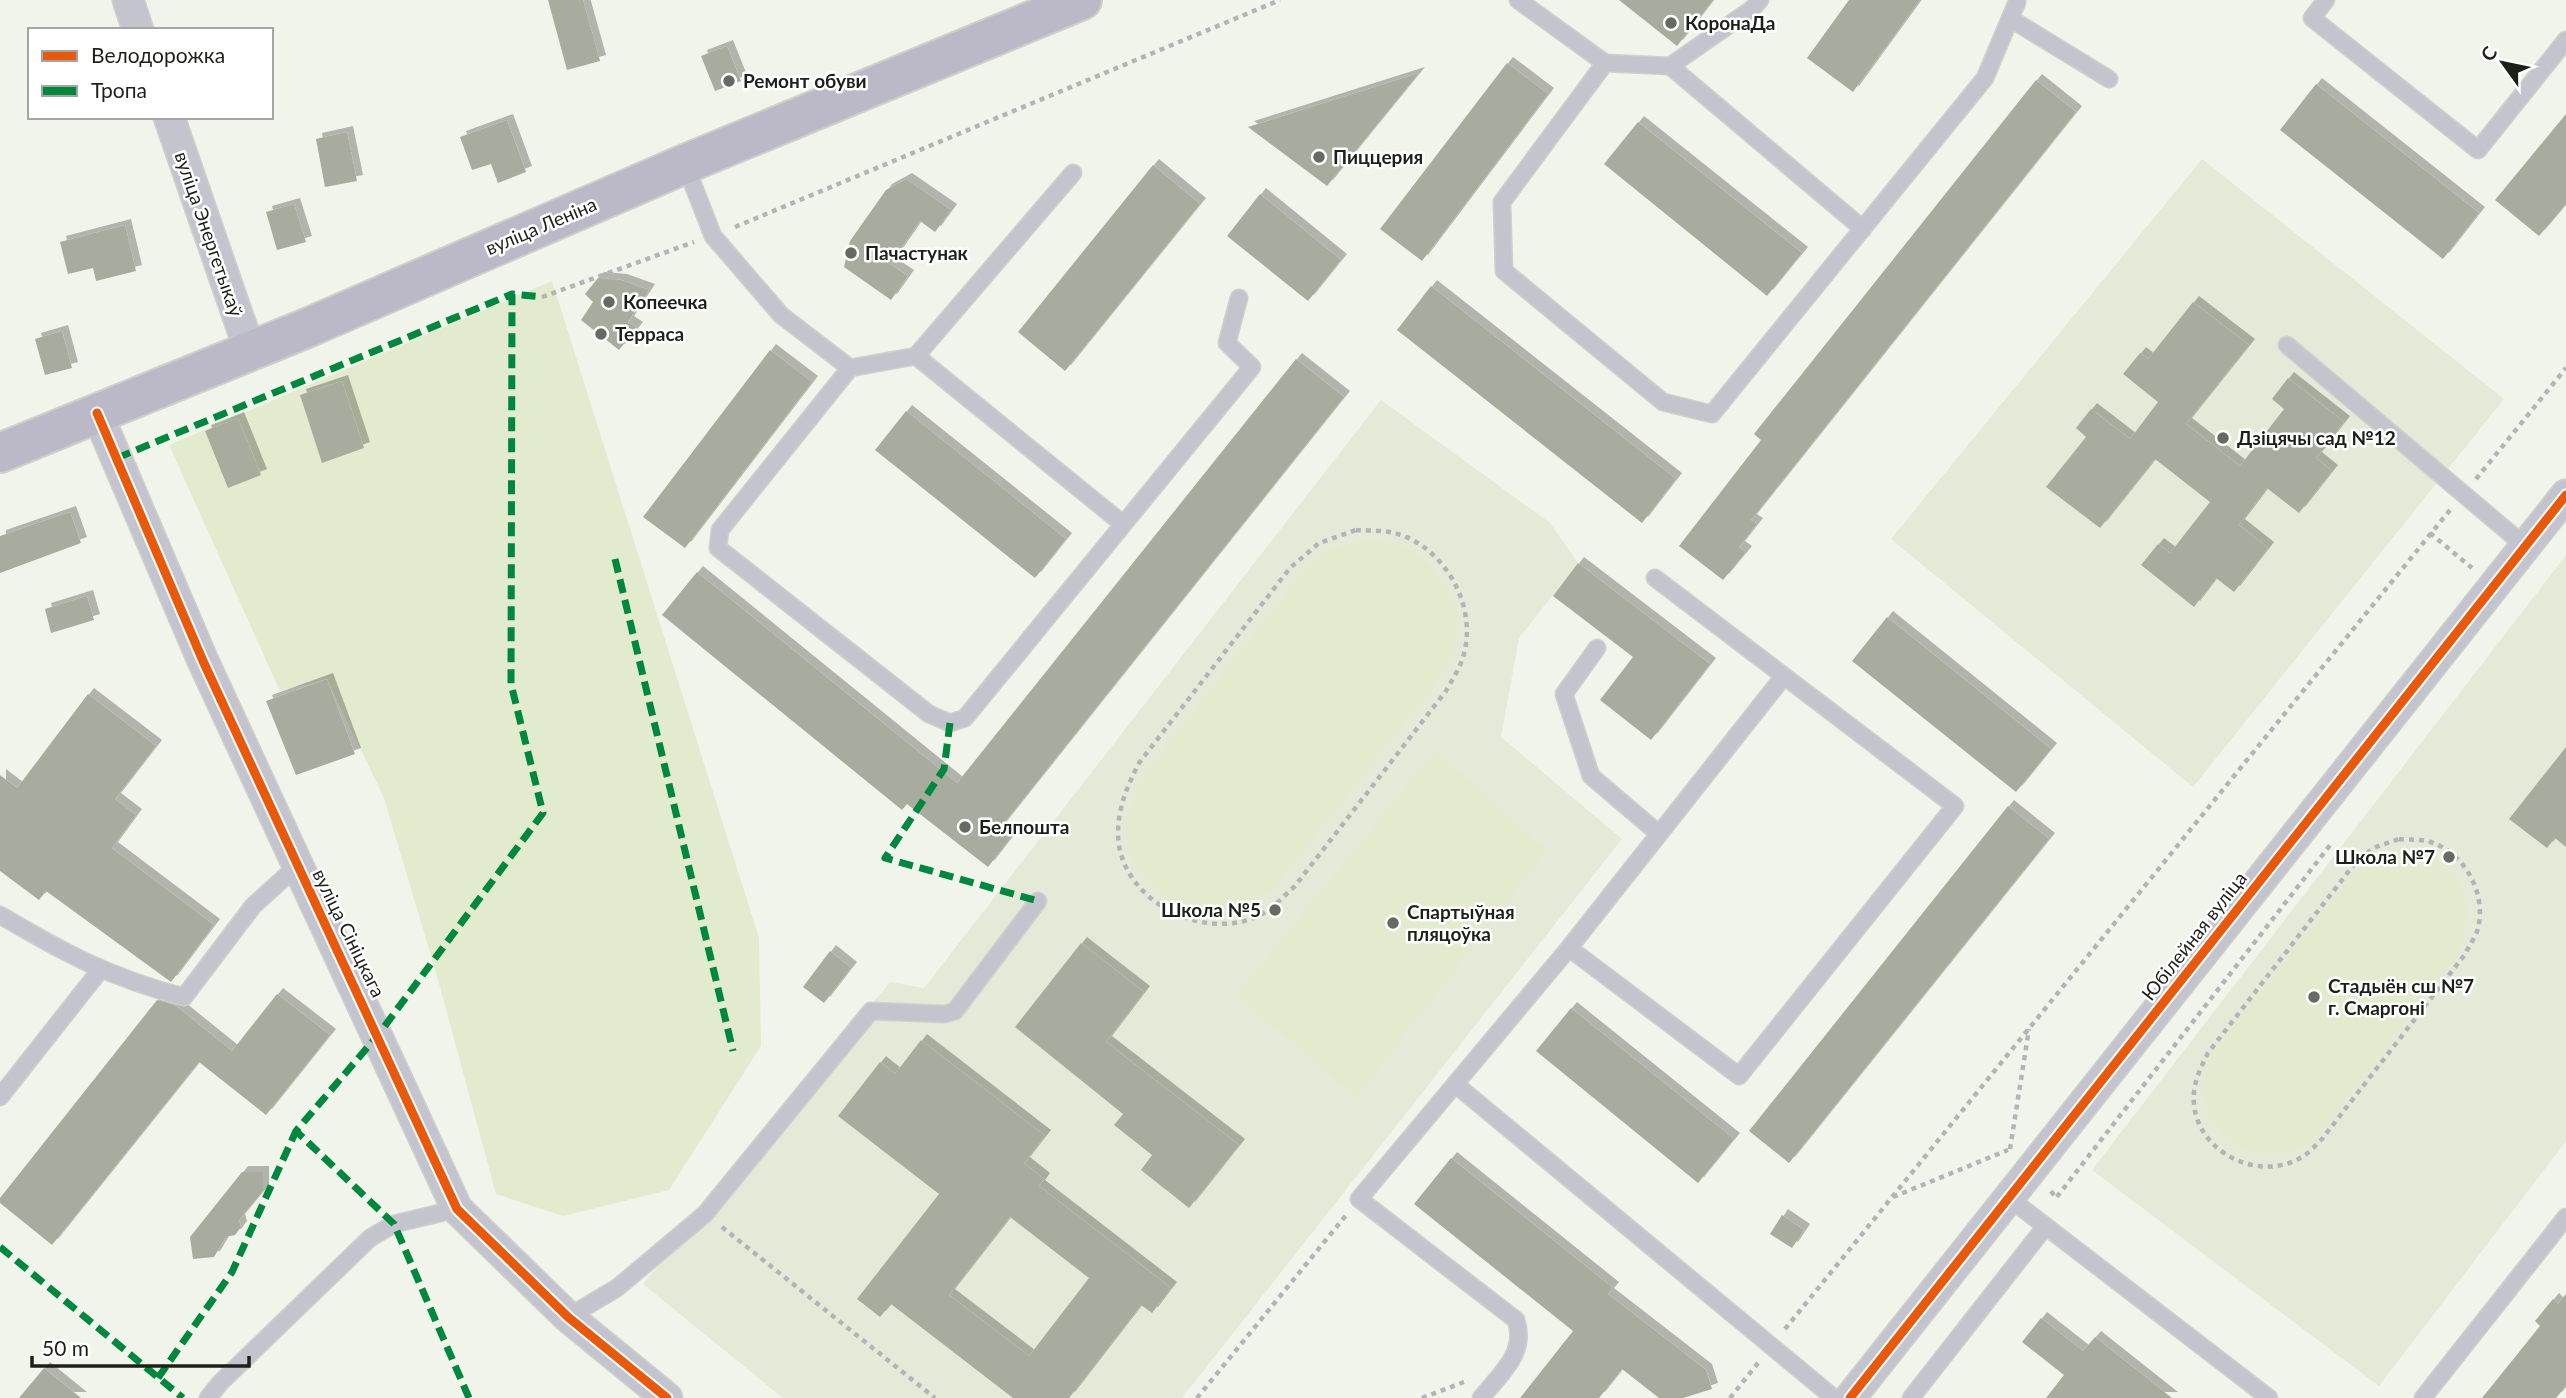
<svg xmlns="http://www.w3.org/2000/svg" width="2566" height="1398" viewBox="0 0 2566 1398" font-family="Lato,sans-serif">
  <defs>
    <filter id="shadow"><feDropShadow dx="6" dy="-6" stdDeviation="0" flood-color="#0004"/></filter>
  </defs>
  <rect width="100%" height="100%" fill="#f1f4ea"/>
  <path fill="#e4ead8" d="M2202,159L2504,399L2193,787L1891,539Z
    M1381,400L1550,523L1578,563L1519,638L1501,737L1622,839L1182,1398H783L643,1284L890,982L924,988Z
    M2566,555V1141L2379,1386L2092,1170Z"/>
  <path fill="#e2ebcd" d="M552,281L759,938L761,1046L669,1190L563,1216L496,1194L437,976L384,798L327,679L280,691L169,445Z
    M1360,541C1370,541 1382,541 1392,543C1436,554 1466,607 1453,650C1450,660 1442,670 1438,679L1281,879C1274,886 1266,895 1257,900C1208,932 1129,893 1128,834C1128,810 1136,793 1146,773L1303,573L1328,551Z
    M1436,751L1547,850L1356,1097L1237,996Z
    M2394,851C2458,854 2483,899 2455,957L2323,1128C2316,1134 2310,1142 2302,1146C2252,1172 2194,1128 2206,1073C2207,1065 2213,1056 2217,1048L2350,877L2369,860Z"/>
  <path fill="#a8ac9e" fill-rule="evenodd" filter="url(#shadow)" d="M548,0H583L600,61L567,70Z
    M1619,0H1713L1677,46Z
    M1849,0H1920L1853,92L1807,58Z
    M727,46L741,81L715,91L701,56Z
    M1507,63L1548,94L1422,261L1380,229Z
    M1419,73L1327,186L1248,127Z
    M2036,80L2076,112L1751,520L1757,524L1739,547L1746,552L1723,580L1679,546L1761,440L1754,434Z
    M2316,84L2479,213L2443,259L2280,130Z
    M2566,114V204L2539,236L2495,200Z
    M507,120L526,172L498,183L491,164L472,170L460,137Z
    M1638,122L1802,253L1767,296L1604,164Z
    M347,132L357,181L325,187L316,139Z
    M1153,165L1200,204L1065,371L1018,332Z
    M906,179L951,210L935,232L920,221L890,264L908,276L891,300L844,267L850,241L886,190Z
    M1260,194L1341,260L1308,301L1227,236Z
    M294,204L306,242L277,250L266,212Z
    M125,225L136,271L96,281L93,268L68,274L60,242Z
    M598,278L621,280L649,290L628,322L637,328L619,350L581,320L593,302L585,294Z
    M1431,286L1676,479L1642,523L1397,330Z
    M2193,302L2249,345L2186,424L2240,466L2284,409L2272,399L2288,378L2344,422L2316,458L2332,471L2299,513L2267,488L2239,525L2268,548L2234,592L2216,578L2194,607L2141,565L2158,544L2170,553L2210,502L2155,459L2100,528L2046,487L2086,437L2076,428L2091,409L2130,439L2158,402L2123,374L2140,353L2148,359Z
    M62,331L72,368L45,375L35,339Z
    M770,350L812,382L685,548L643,517Z
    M1296,359L1344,397L1001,827L1012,836L988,867L907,804L902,810L662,615L697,572L957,783Z
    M342,381L364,448L322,463L300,395Z
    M906,411L1066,539L1035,578L875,450Z
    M238,418L261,475L228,488L205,431Z
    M70,512L81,543L0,573V536Z
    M1578,563L1710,664L1651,740L1600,700L1633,657L1553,596Z
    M87,596L94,620L51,633L45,609Z
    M1887,617L2051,749L2016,792L1852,661Z
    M327,679L355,754L296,775L266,701Z
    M88,694L156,746L115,799L136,815L112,848L214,925L171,982L46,891L39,900L0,871V775L17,788Z
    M2566,747V847L2555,838L2547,848L2509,819Z
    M2008,806L2049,839L1789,1163L1749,1131Z
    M1081,943L1144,992L1106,1042L1239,1145L1189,1208L1141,1170L1152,1155L1114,1125L1123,1114L1015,1027Z
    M830,951L851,968L824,1003L803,987Z
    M277,994L330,1035L266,1115L199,1062L52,1245L0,1203V1198L157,1000L175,1005L232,1051Z
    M1571,1008L1734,1139L1698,1183L1536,1051Z
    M921,1040L1045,1136L1024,1163L1044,1179L1039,1186L1171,1288L1152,1313L1141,1305L1069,1398H1013L891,1304L880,1317L857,1299L939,1194L838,1116L880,1062L895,1074ZM1010,1217L1089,1278L1029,1356L949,1295Z
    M1451,1158L1613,1288L1608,1294L1706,1370L1712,1389L1683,1398H1659L1622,1369L1599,1398H1520L1573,1331L1414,1204Z
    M242,1172H263V1191L239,1220L241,1227L235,1235L226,1237L214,1257L193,1259L190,1237Z
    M1782,1215L1804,1230L1792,1248L1770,1234Z
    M2566,1294V1386L2556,1398H2482L2540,1326L2535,1321L2553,1299L2558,1304Z
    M2041,1318L2083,1351L2095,1337L2172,1398H2046L2064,1375L2022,1342Z
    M44,1368L81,1398H19Z"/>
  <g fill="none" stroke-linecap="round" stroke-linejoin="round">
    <g stroke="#ced1c9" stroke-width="19">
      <path id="lane" d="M1518,0L1605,63L1670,66L1863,229
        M2326,0L2312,18L2478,150L2566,40
        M2011,19L2109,79
        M1605,63L1502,202L1504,271L1663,402L1712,414L1985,78L2017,2
        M1670,66L1752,9L1760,0
        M685,164L713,236L781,315L850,368L916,356L1123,524
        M2287,345L2525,546
        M916,356L1073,173
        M850,368L720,530L718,548L929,714L950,723L965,718L1252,367L1227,343L1239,298
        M1655,578L1784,676
        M1597,648L1564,694L1591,776L1659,834
        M0,915C64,953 111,978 184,997L253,906L297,866
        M1455,1084L1834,1398
        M0,1097L101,969
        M2009,1198L2269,1398
        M568,1317L617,1288L705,1214L871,1011L945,1014L955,1011L1038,901
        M208,1398L221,1382L370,1238L394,1224L457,1209
        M1481,1398C1501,1373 1527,1353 1516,1320L1359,1199L1569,948L1784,676L1955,806L1739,1076L1569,948
        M1911,1398L2045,1227
        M2423,1398L2566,1217"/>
    </g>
    <g stroke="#ced1c9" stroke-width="33">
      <path id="street" d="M128,0L138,30
        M169,117L250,351
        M97,413L203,661L457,1209L568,1317L667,1398
        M1850,1398L2566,495"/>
    </g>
    <g stroke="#ced1c9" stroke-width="42">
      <path id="secondary" d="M0,453L307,328L685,164L1082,0"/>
    </g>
    <path stroke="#b3b3b8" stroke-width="4.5" stroke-dasharray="5 5" stroke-linecap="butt" d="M735,227L1280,0
      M542,297L694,242
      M2476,479L2566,368
      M1356,530C1368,531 1382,530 1394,533C1444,545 1479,607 1463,657C1460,668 1452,680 1446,691L1295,886C1286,894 1277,904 1267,911C1211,947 1119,903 1118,834C1118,807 1127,787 1139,763L1290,568L1319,543Z
      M2430,533L2472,568
      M2399,839C2407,840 2418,839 2427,841C2463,850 2487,892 2478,928C2476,937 2469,945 2466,953L2322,1139C2316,1145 2309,1153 2302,1157C2260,1183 2198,1153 2194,1104C2192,1085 2200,1069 2208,1053L2352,867L2373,848Z
      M2010,1149L2029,1029
      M2051,1191L2056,1198L2331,844
      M1893,1197L2008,1150
      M722,1227L935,1398
      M1785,1329L2450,510
      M1197,1398L1347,1214
      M1422,1398L1464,1382
      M1730,1398L1758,1363"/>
    <use href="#lane" stroke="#c4c4ce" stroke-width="16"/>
    <use href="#street" stroke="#c4c4ce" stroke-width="30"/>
    <use href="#secondary" stroke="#bbb9c7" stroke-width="38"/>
    <path stroke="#00873e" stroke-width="7" stroke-dasharray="14 7" stroke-linecap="butt" d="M117,458L512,294
      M615,559L733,1051
      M950,723L944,769L885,858L1038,901
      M0,1247L183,1398
      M158,1378L232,1272L296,1131
      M469,1398L394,1224L296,1131L378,1035L543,813L511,684L512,294L542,297"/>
    <g stroke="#fff" stroke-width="13">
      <path id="cycleway" d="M97,413L203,661L457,1209L568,1317L667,1398
        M1850,1398L2566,495"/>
    </g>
    <use href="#cycleway" stroke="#e8590c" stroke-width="9"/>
  </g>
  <g fill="#676a62" stroke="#fff" stroke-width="2.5">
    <circle cx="1671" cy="23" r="7"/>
    <circle cx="729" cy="81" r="7"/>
    <circle cx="1319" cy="157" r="7"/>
    <circle cx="851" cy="253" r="7"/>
    <circle cx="609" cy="302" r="7"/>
    <circle cx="601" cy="334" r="7"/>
    <circle cx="2223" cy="438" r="7"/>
    <circle cx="965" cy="827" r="7"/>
    <circle cx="2449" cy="857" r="7"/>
    <circle cx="1275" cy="910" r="7"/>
    <circle cx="1393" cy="923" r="7"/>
    <circle cx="2314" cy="997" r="7"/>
  </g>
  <g text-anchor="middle" stroke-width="5" stroke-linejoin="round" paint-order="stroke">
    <g font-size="19" font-weight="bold" fill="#1d2019" stroke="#fff" text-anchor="start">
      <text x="1685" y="30">КоронаДа</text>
      <text x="743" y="88">Ремонт обуви</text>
      <text x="1333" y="164">Пиццерия</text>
      <text x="865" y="260">Пачастунак</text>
      <text x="623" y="309">Копеечка</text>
      <text x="615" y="341">Терраса</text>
      <text x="2237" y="445">Дзіцячы сад №12</text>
      <text x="979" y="834">Белпошта</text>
      <text x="2435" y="864" text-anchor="end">Школа №7</text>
      <text x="1261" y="917" text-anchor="end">Школа №5</text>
      <text x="1407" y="919">Спартыўная<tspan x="1407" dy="22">пляцоўка</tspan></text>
      <text x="2328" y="993">Стадыён сш №7<tspan x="2328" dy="22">г. Смаргоні</tspan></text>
    </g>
    <g font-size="19" fill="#1d2019" stroke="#fff">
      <text transform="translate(541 226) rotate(-23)" y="7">вуліца Леніна</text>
      <text transform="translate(209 234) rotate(71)" y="7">вуліца Энергетыкаў</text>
      <text transform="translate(349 933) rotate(64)" y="7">вуліца Сініцкага</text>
      <text transform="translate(2194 936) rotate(-52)" y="7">Юбілейная вуліца</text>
    </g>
  </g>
  <rect x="28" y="28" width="245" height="91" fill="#ffffff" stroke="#a5a6a3" stroke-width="2"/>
  <rect x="42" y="51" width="35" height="10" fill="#e8590c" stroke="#a5a6a3" stroke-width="2"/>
  <text x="91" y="63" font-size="21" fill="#1d2019">Велодорожка</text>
  <rect x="42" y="86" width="35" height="10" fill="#00873e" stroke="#a5a6a3" stroke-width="2"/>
  <text x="91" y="98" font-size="21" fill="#1d2019">Тропа</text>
  <g transform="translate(2503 63) rotate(303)" stroke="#ffffff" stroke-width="5" paint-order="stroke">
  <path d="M0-5L12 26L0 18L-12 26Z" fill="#1d2019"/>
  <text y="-10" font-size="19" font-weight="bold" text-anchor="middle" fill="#1d2019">С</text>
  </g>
  <path d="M32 1356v10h217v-10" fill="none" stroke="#1d2019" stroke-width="3.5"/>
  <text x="42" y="1356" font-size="21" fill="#1d2019" stroke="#ffffff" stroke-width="5" paint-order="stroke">50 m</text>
</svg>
